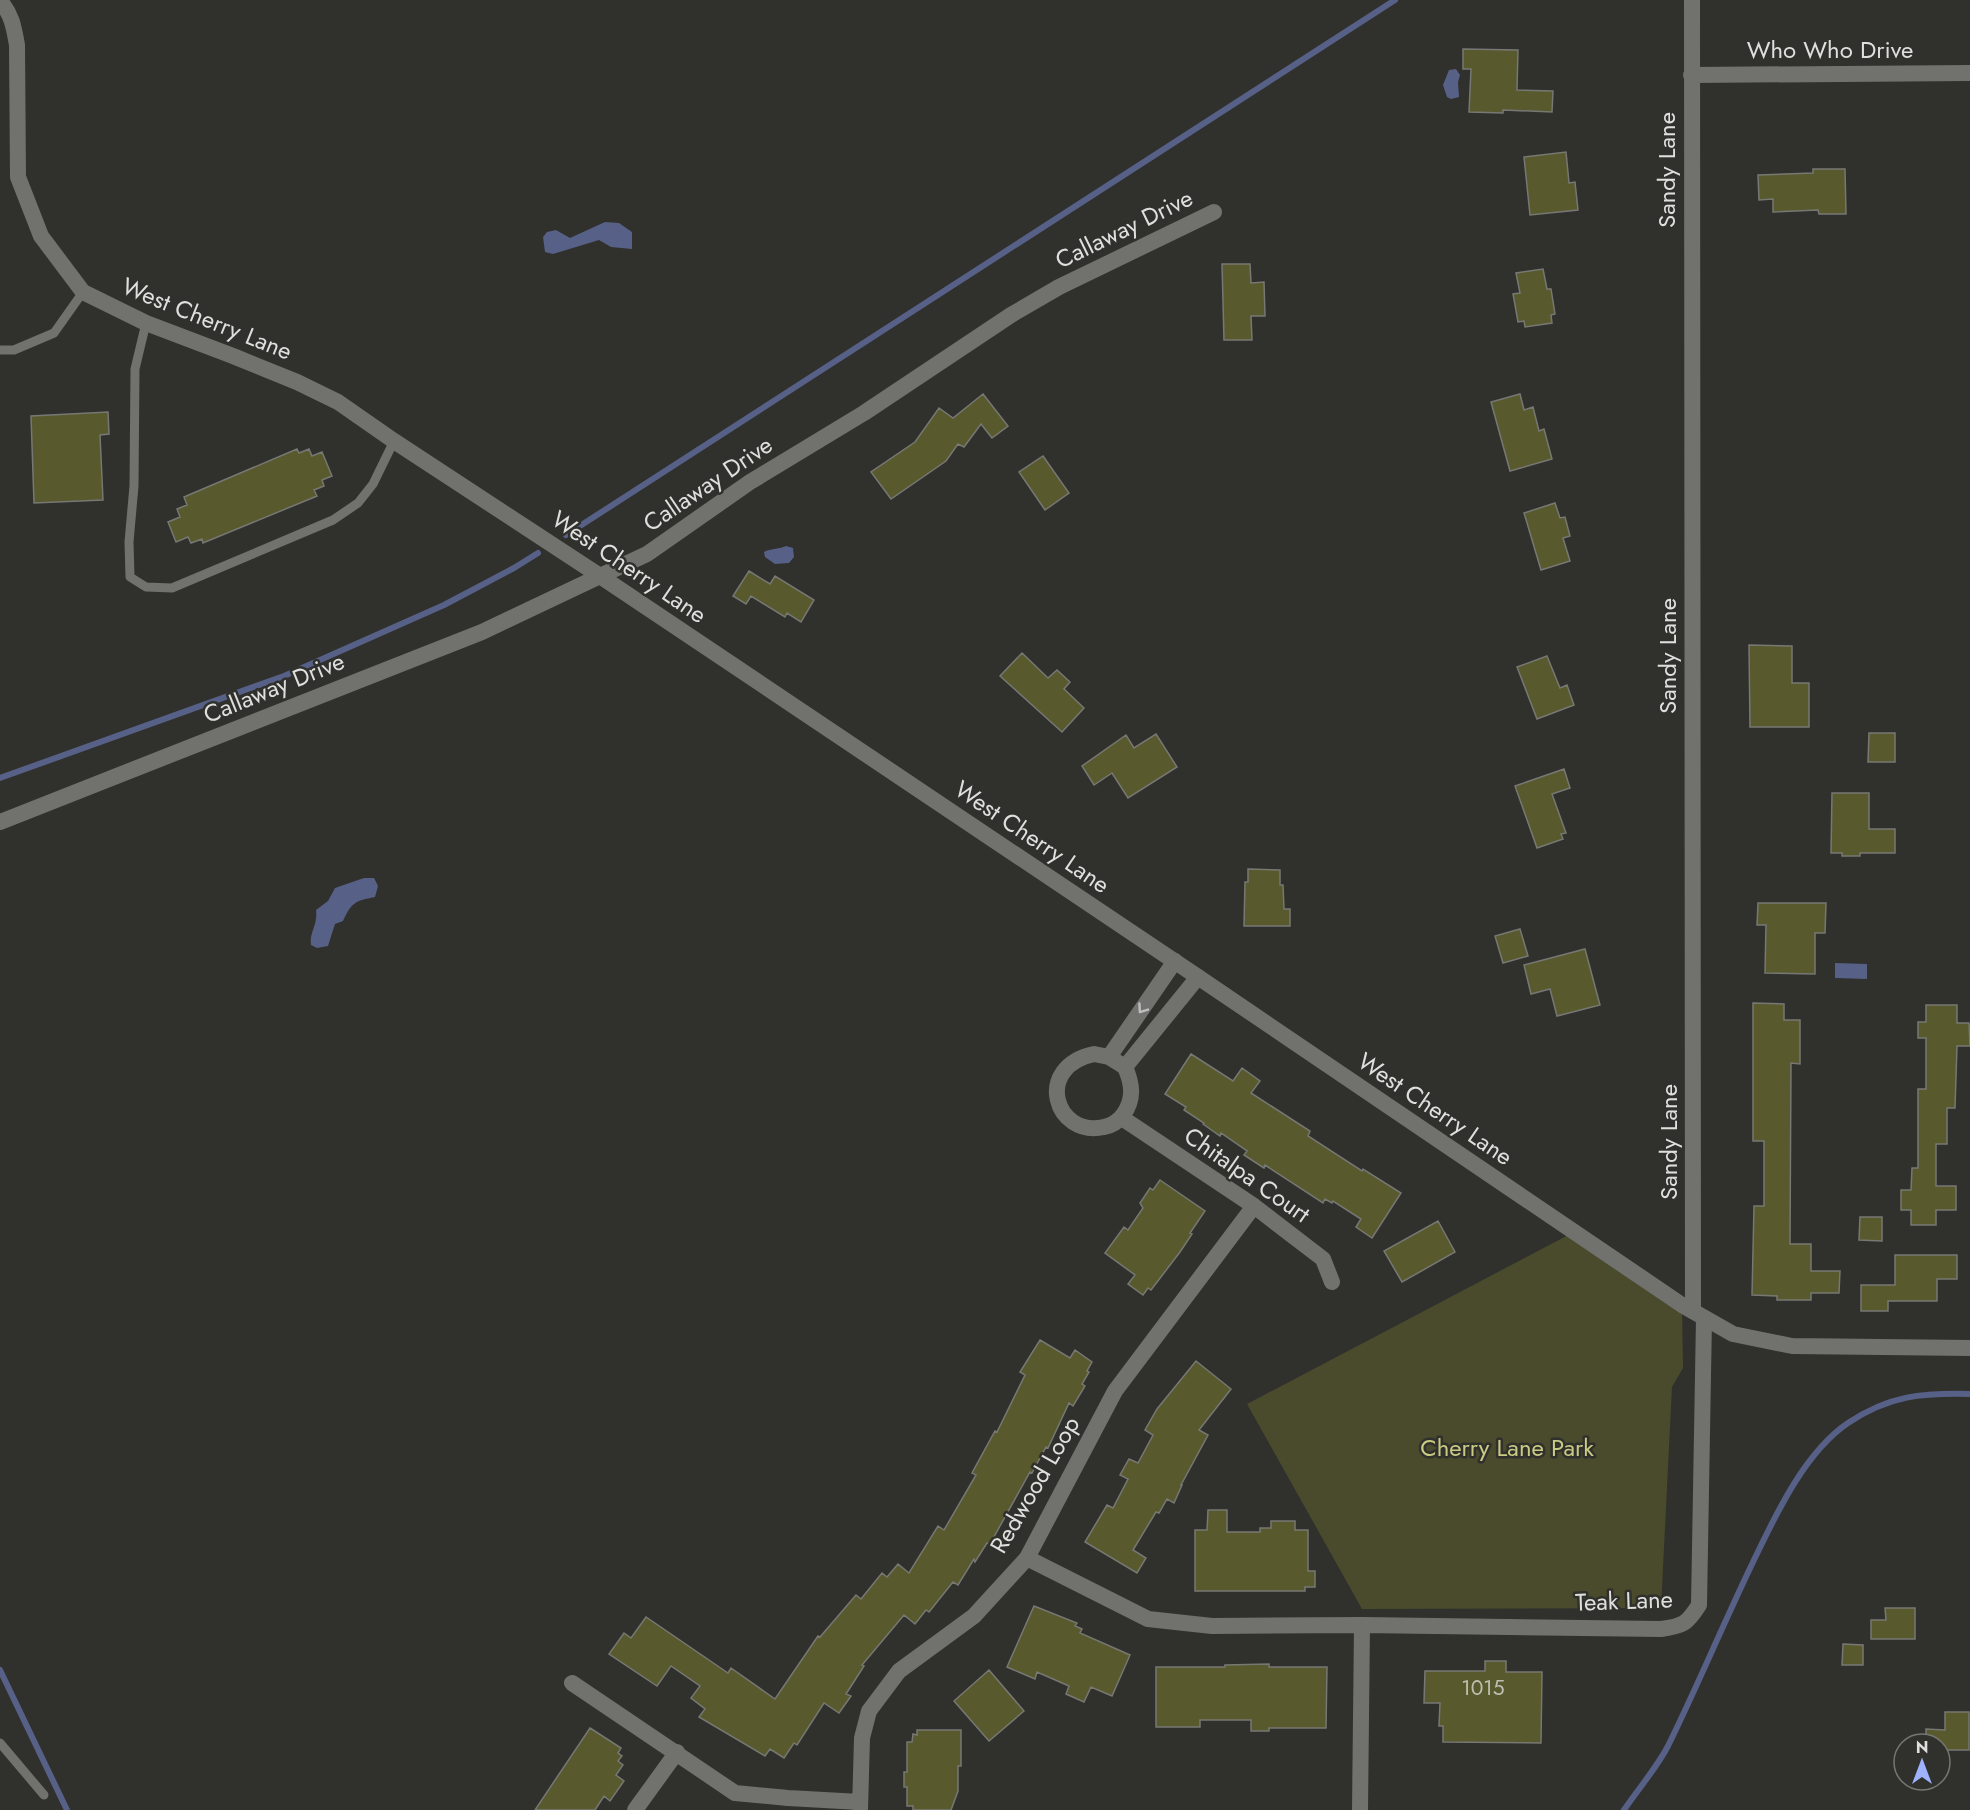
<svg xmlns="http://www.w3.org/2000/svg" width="1970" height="1810" viewBox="0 0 1970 1810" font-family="Jost,sans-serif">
  <rect width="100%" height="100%" fill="#30302d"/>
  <path fill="#4a4a2d" d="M1574,1232L1682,1305L1683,1368L1672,1387L1661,1608L1362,1609L1247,1404Z"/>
  <path fill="#576187" d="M1456,69L1460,75L1458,82L1459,97L1451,99L1447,97L1443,85L1449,70Z
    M605,222L619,223L632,232V249L611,247L599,240L553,254L545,252L543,237L547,232L556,230L570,238Z
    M786,546L793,548L794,557L789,563L775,564L765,557L764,552C771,548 777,550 786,546Z
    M364,878H374L378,886L375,897C355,901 352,902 343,921L335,924L328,946L317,948L311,945C309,932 318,926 316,910L328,901L335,888Z
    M1835,963L1867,964V979L1835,978Z"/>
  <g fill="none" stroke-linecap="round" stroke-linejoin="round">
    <path stroke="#576187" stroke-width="6" d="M566,535L1395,0
      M0,778L284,676L444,605L514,568L538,553
      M0,1670L67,1810
      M1624,1810C1638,1789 1656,1769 1668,1746C1698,1685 1724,1622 1754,1560C1776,1514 1805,1452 1848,1423C1890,1395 1922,1393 1970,1394"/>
  </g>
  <path fill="#59592e" stroke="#777874" stroke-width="1.5" d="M1463,49L1518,50L1517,90L1553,91L1552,112L1503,110V113L1469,112L1471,69H1463Z
    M1566,152L1569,183L1575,182L1578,210L1530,215L1524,157Z
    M1813,169H1845L1846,214H1819L1818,210L1773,212V199L1759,200L1758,175L1813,173Z
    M1222,264H1250L1251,283L1264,282L1265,316H1251L1252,340H1224Z
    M1543,269L1547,289H1551L1555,314L1551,315L1552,323L1525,327L1524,321L1518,322L1513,294L1520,293L1516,273Z
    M983,394L1008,426L992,438L981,424L964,447L958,444L946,461L891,499L871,472L915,442L939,408L953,418Z
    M1520,394L1524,410L1533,407L1539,431L1544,429L1552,459L1510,471L1491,402Z
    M108,412L109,434L100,435L103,500L34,503L31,416Z
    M297,449L299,453L309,449L312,456L322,452L332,476L322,480L324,486L314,490L317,496L203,543L202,539L191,543L188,537L176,542L168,522L180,517L177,509L187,505L184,497Z
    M1043,456L1069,493L1045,510L1019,472Z
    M1555,503L1560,518L1565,517L1570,536L1563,538L1570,561L1541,570L1524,513Z
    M749,571L770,584L775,576L814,600L801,622L787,613L785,617L751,596L746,604L733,596Z
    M1749,645L1792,646V683H1809V727H1750Z
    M1022,653L1048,678L1057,670L1070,682L1064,689L1084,708L1062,732L1000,676Z
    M1547,656L1560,688L1567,685L1574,705L1537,719L1517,667Z
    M1869,733H1895V762H1868Z
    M1156,734L1177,767L1128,798L1112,773L1094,785L1082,766L1126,735L1134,748Z
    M1564,769L1570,788L1552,794L1566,833L1561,834L1563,839L1537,848L1515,786Z
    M1832,793H1869V829H1895V853H1860V856H1842V853H1831Z
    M1248,869L1280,870V885H1283L1284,909H1290V926H1244L1245,882H1248Z
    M1758,903H1826L1825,933H1815V974L1765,973L1766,925H1757Z
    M1520,929L1528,956L1503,963L1495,936Z
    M1585,949L1600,1005L1557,1016L1550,989L1531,994L1524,965Z
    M1753,1003L1784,1004V1020H1800V1064L1791,1063L1790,1244H1811V1271H1840L1839,1293H1811V1300H1777V1296L1752,1295L1754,1206H1764V1141H1753Z
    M1926,1005H1957V1023H1969L1970,1046H1957L1955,1108H1947V1144H1936V1186H1956V1210H1936V1225H1911V1210H1901V1190H1911L1912,1168H1918V1089H1926V1038H1918V1022H1926Z
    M1191,1054L1233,1081L1242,1068L1260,1081L1251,1093L1310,1131L1308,1136L1362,1171L1363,1169L1401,1193L1372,1238L1356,1227L1361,1219L1333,1201L1332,1203L1325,1199L1323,1203L1265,1165L1264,1168L1244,1155L1247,1151L1221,1133L1220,1136L1203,1124L1204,1123L1184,1110L1186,1107L1165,1094Z
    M1160,1180L1205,1211L1190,1233L1192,1234L1180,1252L1151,1290L1148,1288L1143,1295L1128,1284L1135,1275L1105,1253L1124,1227L1128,1230L1143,1208L1140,1203L1150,1188L1153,1190Z
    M1860,1217H1882V1241L1859,1240Z
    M1438,1221L1455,1252L1402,1282L1384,1251Z
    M1895,1255H1957V1279H1937V1301H1888V1311H1861V1285H1895Z
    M1040,1340L1070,1358L1075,1350L1092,1362L1087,1371L1089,1372L1082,1384L1085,1386L1073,1406L1069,1403L1048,1448L1046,1447L1032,1473L1030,1472L990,1544L987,1543L975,1562L974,1559L958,1585L953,1582L929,1612L926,1610L915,1624L904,1615L862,1665L864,1666L846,1694L851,1696L839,1713L824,1703L797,1745L794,1743L784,1758L770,1749L765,1756L699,1717L705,1709L691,1698L700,1686L671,1666L657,1686L609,1654L624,1633L631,1638L646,1617L728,1673L731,1668L775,1699L818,1636L820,1637L856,1595L861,1599L882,1573L887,1577L898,1564L909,1573L938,1526L944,1530L976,1475L972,1473L995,1431L997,1432L1025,1375L1020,1372Z
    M1196,1361L1231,1389L1199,1430L1208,1435L1181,1485H1182L1174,1503L1167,1499L1159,1513L1156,1512L1133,1550L1146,1558L1137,1573L1085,1542L1107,1505L1113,1508L1128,1479L1120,1475L1129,1459L1138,1463L1153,1435L1145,1430L1157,1409Z
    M1208,1510H1227V1532H1260V1528H1271V1521H1295V1530H1308V1571H1315V1587H1305V1591H1195V1530H1207Z
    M1034,1606L1077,1623L1075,1626L1082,1629L1080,1633L1130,1655L1112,1696L1091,1687L1084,1702L1066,1694L1069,1686L1037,1672L1035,1679L1007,1667Z
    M1885,1608H1915V1639H1871V1620H1886Z
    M1843,1644L1863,1645V1665H1842Z
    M1485,1661H1506V1672H1542L1541,1743L1443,1742V1726H1439L1440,1703H1424L1425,1671H1485Z
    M1269,1664V1667H1327L1326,1728H1269V1731H1251V1720H1200V1727H1156V1667H1225V1665Z
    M989,1670L1024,1711L989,1741L954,1701Z
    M1945,1712H1969V1750H1940V1744H1926V1729L1945,1730Z
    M590,1728L621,1748L618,1753L622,1756L618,1761L623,1765L616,1775L624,1781L610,1801L604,1796L595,1810H535Z
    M917,1730H961V1766H958V1791L951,1810H913V1806H907V1787H904V1772H907V1742H912L913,1734L917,1735Z"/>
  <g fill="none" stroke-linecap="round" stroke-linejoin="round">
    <path stroke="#71716e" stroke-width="9" d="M146,323L135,369L134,486L129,542L130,577L146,587L172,588L333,520L358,503L373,484L394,441
      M0,350H14L54,333L83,292
      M0,1743L44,1795"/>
    <path stroke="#71716e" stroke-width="16" d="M1692,0L1693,1311
      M0,1C12,14 14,28 17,45L18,177L41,236L83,292L146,323L233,356L297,382L338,402L394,441L600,576L647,554L750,482L864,413L1011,315L1059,287L1214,212
      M1691,75L1970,73
      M1094,1054L1109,1057L1125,1067C1132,1083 1135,1099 1123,1115C1119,1121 1111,1126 1104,1127C1055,1138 1033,1067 1094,1054Z
      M1109,1057L1175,961
      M1125,1067L1198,977
      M1122,1118L1254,1206L1323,1259L1332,1282
      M1027,1558L1148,1619L1212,1626L1362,1625L1661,1629C1683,1626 1687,1624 1699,1605L1704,1318
      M572,1683L735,1793L788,1798L860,1802
      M635,1810L677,1752
      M860,1810L862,1738L869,1711L899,1671L974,1616L1027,1558L1115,1391L1254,1206
      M1360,1810L1362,1625"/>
    <path stroke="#71716e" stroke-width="16" d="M0,822L482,632L600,576L1198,977L1682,1305L1733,1334L1792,1346L1970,1348"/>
  </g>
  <defs><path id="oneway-chevron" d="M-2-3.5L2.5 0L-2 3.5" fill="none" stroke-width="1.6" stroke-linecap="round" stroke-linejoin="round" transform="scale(1.5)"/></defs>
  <use stroke="#bebebc" href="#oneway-chevron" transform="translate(1142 1009) rotate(125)"/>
  <g text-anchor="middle" stroke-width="5" stroke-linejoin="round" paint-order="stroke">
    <g font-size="21" fill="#bebeb1">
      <text x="1483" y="1695">1015</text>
    </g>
    <g font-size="24" fill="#dfdfdd" stroke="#30302d">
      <text x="1830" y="58">Who Who Drive</text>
      <text transform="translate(1667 170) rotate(-90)" y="8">Sandy Lane</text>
      <text transform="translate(1124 229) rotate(-26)" y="8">Callaway Drive</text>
      <text transform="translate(207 319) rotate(22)" y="8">West Cherry Lane</text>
      <text transform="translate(708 484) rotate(-34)" y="8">Callaway Drive</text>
      <text transform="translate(629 567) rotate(34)" y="8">West Cherry Lane</text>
      <text transform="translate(1668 656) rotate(-90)" y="8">Sandy Lane</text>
      <text transform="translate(274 688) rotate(-22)" y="8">Callaway Drive</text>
      <text transform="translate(1032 837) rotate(34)" y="8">West Cherry Lane</text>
      <text transform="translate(1435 1109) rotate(34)" y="8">West Cherry Lane</text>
      <text transform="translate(1669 1142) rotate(-90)" y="8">Sandy Lane</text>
      <text transform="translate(1247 1175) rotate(35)" y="8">Chitalpa Court</text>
      <text transform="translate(1035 1485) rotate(-60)" y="8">Redwood Loop</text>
      <text transform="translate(1624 1601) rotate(-2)" y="8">Teak Lane</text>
    </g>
    <g font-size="24" fill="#caca83" stroke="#30302d">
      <text x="1507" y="1456">Cherry Lane Park</text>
    </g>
  </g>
  <g transform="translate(1922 1762)"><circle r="28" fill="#30302d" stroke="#767673" stroke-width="1.5"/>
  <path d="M0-4.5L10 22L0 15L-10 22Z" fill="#9fb3fd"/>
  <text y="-9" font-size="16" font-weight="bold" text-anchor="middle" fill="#dfdfdd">N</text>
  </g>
</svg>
